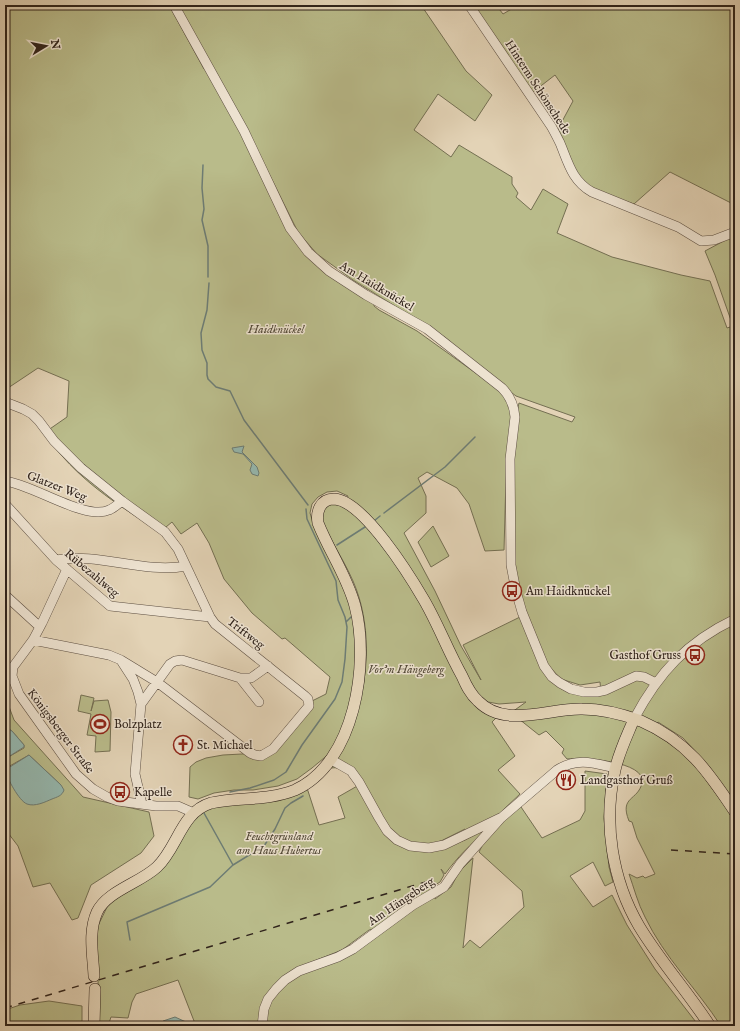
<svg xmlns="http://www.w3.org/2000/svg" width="740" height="1031" viewBox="0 0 740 1031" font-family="'IM FELL English',serif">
  <rect width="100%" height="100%" fill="#e3d3b6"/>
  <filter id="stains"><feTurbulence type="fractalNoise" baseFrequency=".005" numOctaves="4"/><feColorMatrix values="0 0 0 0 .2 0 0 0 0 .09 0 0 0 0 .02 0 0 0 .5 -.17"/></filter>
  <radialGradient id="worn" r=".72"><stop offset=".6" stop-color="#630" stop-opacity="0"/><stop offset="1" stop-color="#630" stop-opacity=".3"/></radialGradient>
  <path fill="#b9bb8a" stroke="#746f52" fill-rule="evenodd" d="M5,5H169L204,69L208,67L249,145L274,202L290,233L300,247L324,270L374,304V306L379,310L417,331L498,389L508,401L512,412L506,478L504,550L485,551L469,504L457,488L427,472L418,478L426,496V513L404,533L435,591L461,646L481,680L463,645L520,617C530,639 540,676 562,689C573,695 589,694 601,693L600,682L580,685L561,679L546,663L520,600L514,562L512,446L516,416L519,403L572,422L575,417L516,396L483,371L446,338L353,280L317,254L298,232L243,122L177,5H421L466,71L492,95L475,121L438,94L414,130L451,157L459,145L512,177V184L518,193L516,197L531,210L543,189L568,204L557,233L612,257L681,275L710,281L727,328L733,326L715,275L705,251L735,235V802L708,765L683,738L658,722L651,732L677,748L700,772L735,820V1026H721C697,989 664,957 645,917C638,904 634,888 629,874L637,878L643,876L645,878L655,874L637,838L632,822L629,821C619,796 638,801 642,783C647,761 581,757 567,759L562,753L564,749L546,731L539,735L519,719L556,716L559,706L531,711L512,712L526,702L499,704L483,701L476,694L470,699C478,708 485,713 496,718L492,722L515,756L498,770L520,794L504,809L499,815L467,831L465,829L441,841L437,842L438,844L434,845L436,850L465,840L485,829L487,831C470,844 457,858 445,874L441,869L444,875L440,882L435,885V899L451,887L459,872L473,858L463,948L470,940L480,948L524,907L522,891L479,852C488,832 503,818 519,804L542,838L580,820L585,811V771L607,774L604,819L609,867L613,882L605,886L593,862L570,876L593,907L612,895L627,925L655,969L699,1026H264C265,1013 268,1002 275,991C286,975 320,965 338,959C354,953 375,939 386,926L369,930L342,950L294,969L272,989L261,1009V1026H196L178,980L136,994L132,1002L128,1018L111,1017L108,1026H95L99,998L95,932L109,903L160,863L170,852L196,816L204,810L214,805L282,797L307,789L308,791L319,825L345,818L338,797L359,785C352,774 344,766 330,768C338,750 349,734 355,716C370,674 371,622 353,581C347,567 339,554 332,541C328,533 324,527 322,519C320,512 324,503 332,502C335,502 340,504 344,505L348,496L337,491L327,492L318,497L312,504L310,513L315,529L342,581L351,606L356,628L358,658L352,695L343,731L330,753L312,768L297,779L278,786L253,790H234L214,793L198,799L189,797L190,767L196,762L206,758L223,755L261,753L271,748L306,710L312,701L326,694L330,677L285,638L282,639L252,613L224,579L209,543L197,523L181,534L172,522L160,532C114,502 77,480 44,433L67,417L69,381L38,368L5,390Z
    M473,5H496L503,14L515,7L514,5H735V205L670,172L634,204C612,197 586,191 574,169C568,156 565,141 558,129L573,101L555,75L533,92Z
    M433,526L449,556L431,567L418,542Z
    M81,695L94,698L91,711L94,701L108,700L111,712L110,751L95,752L96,736L87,735L91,714L78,711Z
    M5,696L14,720L83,797L149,812L154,836L141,853L91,885L78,918L72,920L50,883L33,887L18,846L5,829V759L24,748V745L12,731L5,727ZM29,755L61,785L8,767Z
    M49,1001L82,1006V1026H5V1010L20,1005Z"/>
  <path fill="#95b8af" stroke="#6d7c74" d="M244,446L242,452L257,467L259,473L258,476L252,474L250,470L252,464L243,454L234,452L232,448Z
    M5,727L12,731L24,745V747L5,759Z
    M29,755L61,785L64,790C62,796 57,797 52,799C45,802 35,807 27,804C19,801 7,778 5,770Z
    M175,1017L186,1022L190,1026H158L163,1021Z"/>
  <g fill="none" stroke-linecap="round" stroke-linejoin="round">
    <path stroke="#6d7c74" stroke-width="1.5" d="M203,165L202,188L204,209L202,220L208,246V277
      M209,283L207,310L201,333L202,350L207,363V375L208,379L216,387L230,391L244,420L308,505
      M384,513L445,467L475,437
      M374,521L380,516
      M337,545L365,527
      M346,622L351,617
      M230,792L250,788L274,780L286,772L302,745L335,699L342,682L345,659L347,627L345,617L338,600L336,581L307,519L306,509
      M204,813L233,865
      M130,940L127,922L210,887L233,865L264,846L275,829L285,808L291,803L303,796"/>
    <g stroke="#5d4f42" stroke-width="10">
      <path id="minor" d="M174,5L244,131L290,228L308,252L329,271L366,295L427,329L502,388C510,396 514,405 515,417L510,459L511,565L516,591L522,612L544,666L552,677L560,683L571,689L584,692H597L606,690L636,676L644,677L656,683
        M469,5L551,126C554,131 557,137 560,143C568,162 572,181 592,192L678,227L701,241L714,240L735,232
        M5,402L23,409L32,414L39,421L54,441L81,468L122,501L165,532L178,549L210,617L215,624L305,696L308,699L309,706L273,749L261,756L255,755L250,753L157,682L121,660L109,655L33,640
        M5,481C32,484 85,521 109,510C114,508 118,504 122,501
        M5,504L56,560L110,606L210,617
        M56,560C99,552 143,574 186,566
        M67,569L42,623L33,640L13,667L12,676L19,694L76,774L93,789L107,797L118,801L156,806H178L194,813
        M5,595L40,627
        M122,662L133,679L138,692L141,704L135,774L142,804
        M240,678L259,702
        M141,704L170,664L175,661L182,660L240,678H251L268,666
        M634,719C659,672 687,642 735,619
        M330,759L351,771L359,782L379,818L387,831L397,840L410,846L429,848L444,845L500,818
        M262,1026L264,1009L268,999L276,989L285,980L299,971L338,957L353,949L413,905L444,887L460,864L501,818L557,770C577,757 594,763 615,768"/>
    </g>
    <g stroke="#30231b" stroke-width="12">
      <path id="major" d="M634,719C627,736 619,752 615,770C603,822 612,880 639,926C660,961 688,992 710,1026
        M94,976C93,955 88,932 97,912C107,891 140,883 157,867C178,847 181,812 211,803C239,797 268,801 295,790C355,763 370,663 355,606C347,576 329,551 318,523C316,512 320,499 334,499C363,500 410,576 424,600C438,624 448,651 462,676C466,685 470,694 478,701C505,729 549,708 582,709C603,709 622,714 641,721C687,741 708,771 735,812
        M94,1026L95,989"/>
    </g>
    <use href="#minor" stroke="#ede2d0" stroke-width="9"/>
    <use href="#major" stroke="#e3d3b6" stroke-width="11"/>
    <path stroke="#30231b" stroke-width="1.5" stroke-dasharray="7 7" stroke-linecap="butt" d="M671,850L735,854
      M5,1008L432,880"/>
  </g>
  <defs>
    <g id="bus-ring" transform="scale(1)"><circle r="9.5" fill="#ede2d0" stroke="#8f2418" stroke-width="1.5"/><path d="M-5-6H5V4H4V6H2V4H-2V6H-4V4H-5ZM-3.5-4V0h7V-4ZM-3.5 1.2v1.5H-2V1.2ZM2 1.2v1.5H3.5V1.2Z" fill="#8f2418"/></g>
    <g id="stadium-ring" transform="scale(1)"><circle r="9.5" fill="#ede2d0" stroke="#8f2418" stroke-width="1.5"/><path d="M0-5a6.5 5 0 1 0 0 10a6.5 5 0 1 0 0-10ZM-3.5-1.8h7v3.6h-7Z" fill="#8f2418"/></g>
    <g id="church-ring" transform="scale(1)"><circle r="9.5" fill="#ede2d0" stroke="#8f2418" stroke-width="1.5"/><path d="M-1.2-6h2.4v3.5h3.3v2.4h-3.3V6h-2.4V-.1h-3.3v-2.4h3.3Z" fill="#8f2418"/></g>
    <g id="restaurant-ring" transform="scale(1)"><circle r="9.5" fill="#ede2d0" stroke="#8f2418" stroke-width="1.5"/><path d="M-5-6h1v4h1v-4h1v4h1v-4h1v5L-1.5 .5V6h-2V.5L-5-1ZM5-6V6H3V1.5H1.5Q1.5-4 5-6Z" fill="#8f2418"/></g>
  </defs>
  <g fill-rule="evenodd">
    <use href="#bus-ring" x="512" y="591"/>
    <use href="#bus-ring" x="695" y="655"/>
    <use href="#stadium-ring" x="100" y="724"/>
    <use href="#church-ring" x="183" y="745"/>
    <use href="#restaurant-ring" x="566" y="780"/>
    <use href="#bus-ring" x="120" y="792"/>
  </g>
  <g text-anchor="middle" stroke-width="3" stroke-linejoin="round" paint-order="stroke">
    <g font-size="12" fill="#30231b" stroke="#ede2d0">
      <text transform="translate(538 87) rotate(57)" y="4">Hinterm Schönschede</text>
      <text transform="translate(377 286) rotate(31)" y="4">Am Haidknückel</text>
      <text transform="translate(57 486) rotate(21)" y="4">Glatzer Weg</text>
      <text transform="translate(92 573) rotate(40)" y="4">Rübezahlweg</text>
      <text transform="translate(246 633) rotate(38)" y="4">Triftweg</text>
      <text transform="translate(61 731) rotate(53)" y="4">Königsberger Straße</text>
      <text transform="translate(401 901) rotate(-34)" y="4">Am Hängeberg</text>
    </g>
    <g font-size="12" font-style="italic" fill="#524937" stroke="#ede2d0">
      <text x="276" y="333">Haidknückel</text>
      <text x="406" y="673">Vor'm Hängeberg</text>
      <text x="279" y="840">Feuchtgrünland<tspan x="279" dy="14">am Haus Hubertus</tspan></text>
    </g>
    <g font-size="12" fill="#30231b" stroke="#ede2d0" text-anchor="start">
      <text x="526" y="595">Am Haidknückel</text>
      <text x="681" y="659" text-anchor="end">Gasthof Gruss</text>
      <text x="114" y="728">Bolzplatz</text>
      <text x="197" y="749">St. Michael</text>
      <text x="580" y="784">Landgasthof Gruß</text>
      <text x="134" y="796">Kapelle</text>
    </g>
  </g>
  <rect width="740" height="1031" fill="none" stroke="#e3d3b6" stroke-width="20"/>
  <rect x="6" y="6" width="728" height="1019" fill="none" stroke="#30231b" stroke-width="2"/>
  <rect x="10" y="10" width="720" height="1011" fill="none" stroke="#30231b"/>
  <g transform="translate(46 46) rotate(80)" stroke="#ede2d0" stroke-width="3" paint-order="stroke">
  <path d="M0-3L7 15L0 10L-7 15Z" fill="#30231b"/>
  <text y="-6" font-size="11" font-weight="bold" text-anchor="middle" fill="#30231b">N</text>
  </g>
  <rect width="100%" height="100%" filter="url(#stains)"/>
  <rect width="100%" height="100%" fill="url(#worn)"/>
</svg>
